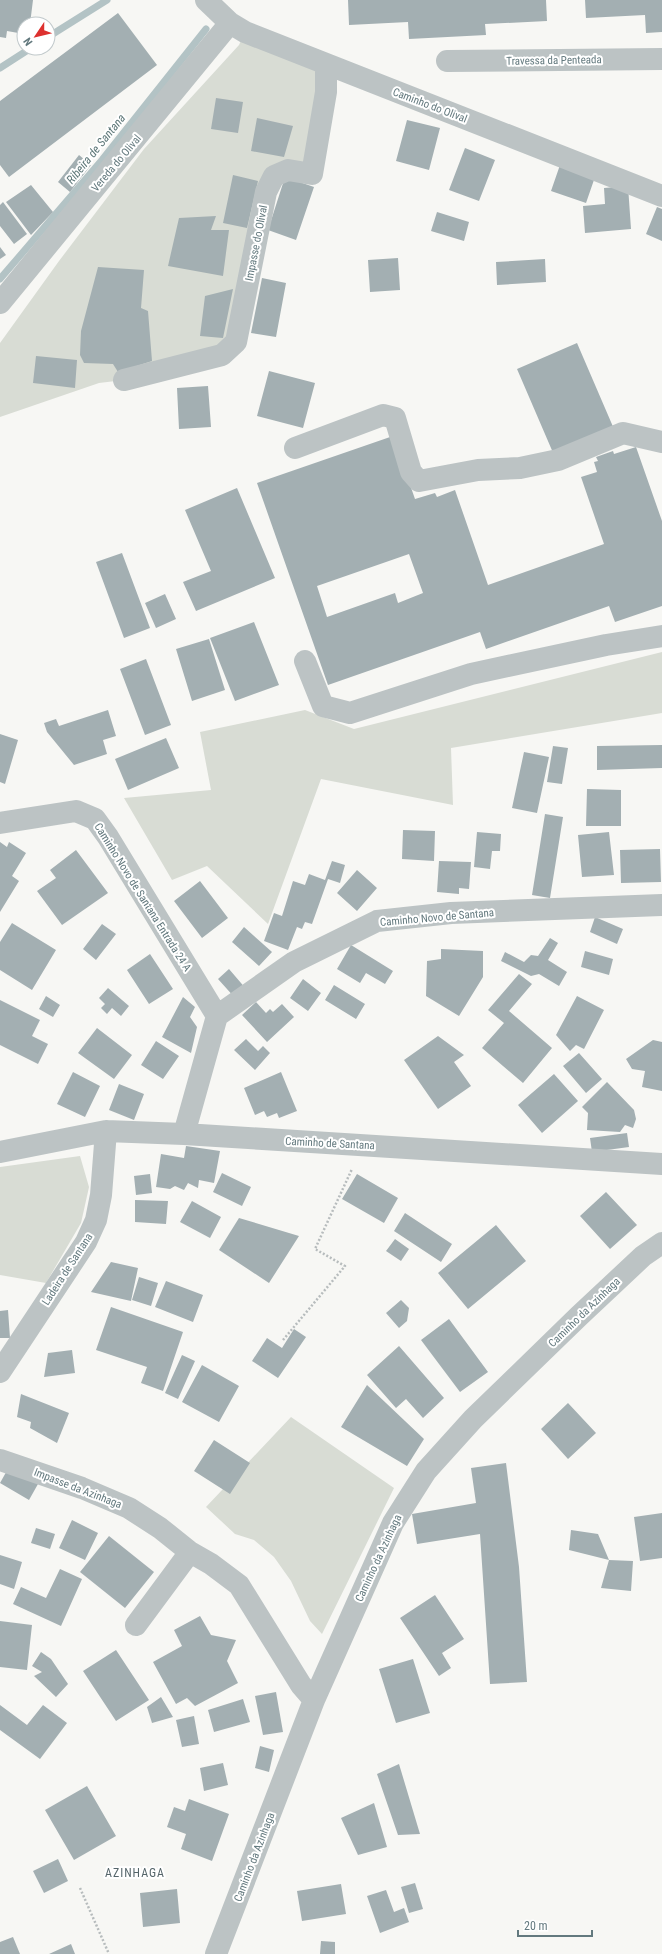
<svg xmlns="http://www.w3.org/2000/svg" width="662" height="1954" viewBox="0 0 662 1954" font-family="'Roboto Condensed',sans-serif">
  <rect width="100%" height="100%" fill="#f7f7f4"/>
  <path fill="#d8dcd4" d="M245,32L326,64L312,174L274,176L236,342L124,380L99,383L0,417V343L59,261L144,149L239,45Z
    M662,652V713L451,748L453,805L321,779L268,924L207,866L172,880L124,798L211,790L200,732L305,710L354,729Z
    M80,1156L89,1187L81,1223L46,1283L0,1275V1167Z
    M291,1417L394,1488L322,1634L310,1621L291,1581L274,1557L254,1540L235,1534L206,1507Z"/>
  <g fill="none" stroke-linecap="round" stroke-linejoin="round">
    <path stroke="#b3c3c5" stroke-width="7" d="M48,37L107,0
      M0,68L31,48
      M0,279L102,160L206,29"/>
  </g>
  <path fill="#a3afb2" fill-rule="evenodd" d="M0,0H33L30,24H24V34L7,31L6,38L0,37Z
    M348,0H546L547,21L485,24L486,35L409,39L408,22L349,25Z
    M585,0H662V32L646,33L645,15L586,18Z
    M118,13L157,65L9,177L0,165V101Z
    M216,98L243,102L238,133L211,129Z
    M257,118L293,126L284,157L251,151Z
    M407,120L440,128L429,170L396,161Z
    M465,148L495,160L479,201L449,190Z
    M79,155L91,165L70,192L58,182Z
    M560,165L595,177L586,203L551,191Z
    M233,175L258,181L247,228L223,223Z
    M285,177L314,187L296,240L268,230Z
    M31,185L53,212L31,235L6,202Z
    M628,186L631,229L585,233L583,206L605,204L604,188Z
    M3,202L27,234L14,244L0,226V205Z
    M657,207L662,209V241L646,234Z
    M437,212L469,222L464,241L431,231Z
    M216,216L211,230H229L223,276L168,266L179,218Z
    M0,247L6,255L0,259Z
    M398,258L400,290L370,292L368,260Z
    M545,259L546,282L497,285L496,262Z
    M98,267L144,270L141,308L148,311L152,361L118,372L113,364L84,363L80,355L81,331Z
    M262,278L286,283L276,337L251,333Z
    M233,289L223,338L200,336L205,296Z
    M577,343L614,429L554,455L517,369Z
    M36,356L77,360L75,388L33,383Z
    M269,371L315,383L303,428L257,416Z
    M208,386L211,427L179,429L177,388Z
    M393,436L415,499L435,493L437,497L455,490L488,585L604,544L581,477L597,472L594,462L598,461L596,457L613,451L614,454L636,447L662,521V606L615,622L609,606L486,649L480,632L328,685L257,483ZM409,554L423,593L398,603L395,593L327,617L317,586Z
    M237,488L275,578L196,611L183,582L211,571L185,510Z
    M122,553L150,628L124,638L96,562Z
    M165,594L176,619L156,628L145,603Z
    M254,622L279,685L235,701L210,638Z
    M209,639L225,690L192,701L176,649Z
    M146,659L171,725L145,735L120,669Z
    M108,710L116,736L103,740L107,754L74,765L47,732L44,723L56,719L59,726Z
    M0,734L18,740L5,784L0,782Z
    M166,738L179,768L128,790L115,759Z
    M662,745V768L597,770V746Z
    M553,746L568,748L562,784L547,782Z
    M524,752L549,757L537,813L512,808Z
    M587,789L621,790V826H586Z
    M545,814L563,817L550,898L532,895Z
    M403,830L435,831L434,861L402,859Z
    M477,832L501,834L500,851H492L490,869L474,867Z
    M609,832L614,875L582,877L578,835Z
    M0,842L7,847L9,842L26,853L12,876L19,881L0,912Z
    M660,849L661,882L621,883L620,850Z
    M76,850L108,893L62,925L37,891L56,878L50,870Z
    M332,861L345,865L340,883L328,879L312,924L305,922L302,929L297,927L288,950L264,941L274,913L282,916L293,881L305,885L309,874L325,880Z
    M439,861L471,862L469,889L459,888V894L437,892Z
    M357,870L377,888L357,911L337,893Z
    M200,881L228,918L202,938L174,901Z
    M595,917L623,929L617,944L590,932Z
    M12,923L56,950L32,990L0,970V942Z
    M102,924L116,934L96,960L83,949Z
    M244,927L272,952L259,966L232,942Z
    M550,938L558,943L548,960L567,972L559,986L539,974L531,976L501,961L505,952L524,962L531,955L538,956Z
    M351,945L393,971L385,984L366,973L360,983L337,969Z
    M441,949L483,951V977L459,1016L426,996L427,961L441,959Z
    M585,951L613,959L609,975L581,967Z
    M150,954L173,989L149,1004L127,970Z
    M229,969L247,990L236,999L218,979Z
    M519,974L532,984L509,1011L552,1048L523,1083L482,1048L504,1023L488,1010Z
    M303,979L321,993L308,1011L290,998Z
    M334,985L365,1004L356,1019L325,1000Z
    M108,988L129,1006L121,1016L112,1008L107,1014L101,1008L105,1004L99,998Z
    M46,996L60,1005L53,1017L39,1009Z
    M577,996L604,1010L584,1049L576,1045L570,1051L556,1035Z
    M183,997L195,1007L190,1017L197,1027L191,1053L162,1037Z
    M0,1000L40,1020L32,1036L48,1044L38,1064L0,1045Z
    M256,1002L266,1013L270,1009L273,1012L282,1004L294,1017L267,1042L242,1015Z
    M97,1028L132,1055L114,1079L78,1053Z
    M438,1036L464,1055L454,1062L471,1086L438,1109L404,1060Z
    M246,1039L258,1051L263,1046L270,1053L255,1070L234,1050Z
    M653,1040L662,1042V1091L642,1087L645,1071L632,1069L626,1059Z
    M156,1041L179,1056L163,1079L141,1065Z
    M579,1053L602,1079L586,1093L563,1066Z
    M73,1072L100,1086L85,1117L57,1104Z
    M281,1072L297,1111L279,1118L277,1113L267,1117L264,1111L255,1115L244,1088Z
    M554,1074L578,1101L542,1133L518,1105Z
    M607,1082L634,1110L636,1119L633,1128L625,1125L620,1132L587,1130L588,1113L582,1107Z
    M119,1084L144,1094L134,1120L109,1110Z
    M627,1133L629,1147L592,1152L590,1138Z
    M186,1146L220,1151L214,1183L199,1180L198,1188L188,1183L184,1190L175,1186L170,1189L156,1187L161,1154L184,1158Z
    M222,1173L251,1187L242,1206L213,1192Z
    M150,1174L152,1193L136,1195L134,1176Z
    M357,1174L398,1198L384,1223L342,1199Z
    M606,1192L637,1225L610,1249L580,1216Z
    M135,1200L168,1201L166,1224L135,1222Z
    M192,1201L221,1217L210,1238L180,1222Z
    M405,1213L452,1244L441,1262L394,1231Z
    M239,1218L299,1236L269,1283L219,1250Z
    M496,1225L526,1261L468,1309L438,1273Z
    M395,1239L409,1249L401,1261L386,1251Z
    M111,1262L138,1268L131,1301L91,1292Z
    M139,1277L158,1283L151,1306L132,1300Z
    M166,1281L203,1295L193,1322L155,1307Z
    M401,1300L409,1308L407,1321L399,1328L386,1313Z
    M111,1307L183,1332L163,1391L141,1383L147,1367L96,1350Z
    M8,1310L10,1338H0V1311Z
    M449,1319L488,1372L460,1392L421,1340Z
    M294,1329L306,1337L278,1378L252,1361L267,1338L282,1348Z
    M399,1346L444,1398L423,1418L406,1399L396,1408L367,1375Z
    M72,1350L75,1373L44,1377L48,1353Z
    M182,1355L195,1361L178,1399L165,1393Z
    M202,1365L239,1386L219,1422L182,1402Z
    M367,1385L424,1439L407,1466L341,1427Z
    M21,1394L69,1413L57,1443L30,1428L31,1422L17,1417Z
    M568,1403L596,1433L568,1459L541,1429Z
    M214,1440L250,1463L230,1494L194,1471Z
    M506,1463L519,1567L527,1682L490,1684L480,1534L417,1544L412,1514L476,1503L471,1468Z
    M9,1467L38,1484L29,1500L0,1483Z
    M662,1513V1558L640,1561L634,1517Z
    M72,1520L98,1533L85,1560L59,1548Z
    M36,1528L55,1534L50,1549L31,1543Z
    M571,1530L598,1534L609,1560L569,1550Z
    M109,1536L154,1572L125,1608L80,1572Z
    M0,1555L22,1562L14,1589L0,1584Z
    M609,1560L633,1561L631,1591L601,1588Z
    M60,1569L82,1579L61,1626L13,1604L21,1587L46,1598Z
    M435,1595L464,1639L442,1653L451,1668L439,1676L400,1618Z
    M200,1616L211,1635L236,1640L227,1661L238,1683L195,1706L187,1698L176,1704L153,1662L182,1646L174,1630Z
    M0,1621L32,1625L27,1670L0,1667Z
    M116,1650L149,1700L116,1721L83,1671Z
    M41,1652L51,1659L68,1684L56,1697L34,1676L42,1672L32,1666Z
    M413,1659L430,1713L396,1723L379,1669Z
    M276,1692L283,1732L263,1735L255,1696Z
    M161,1697L173,1717L152,1723L147,1707Z
    M243,1699L250,1722L214,1732L208,1710Z
    M0,1705L27,1725L43,1705L67,1723L40,1759L0,1730Z
    M194,1716L199,1744L182,1747L176,1720Z
    M260,1746L274,1750L269,1772L255,1768Z
    M223,1763L228,1785L204,1791L200,1768Z
    M399,1764L420,1834L398,1835L377,1774Z
    M87,1786L116,1836L74,1860L45,1810Z
    M189,1799L229,1814L212,1861L181,1849L186,1834L167,1827L174,1807L185,1811Z
    M374,1803L387,1847L358,1855L341,1818Z
    M58,1859L68,1881L44,1893L33,1871Z
    M415,1883L423,1909L409,1913L401,1887Z
    M341,1884L346,1914L302,1921L297,1891Z
    M177,1889L180,1923L143,1927L140,1893Z
    M386,1890L394,1912L404,1908L409,1922L380,1933L367,1896Z
    M13,1937L20,1954H0V1942Z
    M321,1941L335,1942V1954H320Z
    M71,1944L75,1954H49Z"/>
  <g fill="none" stroke-linecap="round" stroke-linejoin="round">
    <path stroke="#b7bcbd" stroke-width="2.5" stroke-dasharray="2 2" stroke-linecap="butt" d="M283,1340L345,1266L315,1249L352,1169
      M80,1888L109,1954"/>
    <path stroke="#bcc3c4" stroke-width="22" d="M206,0L230,23L245,32L662,196
      M447,61L662,59
      M0,303L230,23
      M124,380L222,355L236,342L266,192L274,176L288,170L312,174L326,92V64
      M295,448L383,415L395,418L411,472L419,481L478,470L520,468L558,460L623,433L662,442
      M305,661L323,706L350,713L471,674L606,645L662,636
      M0,823L76,811L95,819L108,837L217,1016
      M184,1134L217,1016L294,962L377,921L451,913L662,905
      M0,1152L106,1131L184,1134L662,1164
      M0,1372L86,1242L96,1220L101,1195L106,1131
      M0,1460L82,1488L129,1508L160,1528L190,1552L211,1564L239,1585L301,1685L314,1700
      M136,1625L190,1552
      M216,1954L314,1700L393,1523L426,1471L473,1419L579,1316L643,1256L662,1243"/>
  </g>
  <g text-anchor="middle" stroke-width="4" stroke-linejoin="round" paint-order="stroke">
    <g font-size="11" fill="#63797e" stroke="#fff">
      <text transform="translate(554 60) rotate(-1)" y="4">Travessa da Penteada</text>
      <text transform="translate(430 105) rotate(21)" y="4">Caminho do Olival</text>
      <text transform="translate(116 163) rotate(-50)" y="4">Vereda do Olival</text>
      <text transform="translate(256 243) rotate(-79)" y="4">Impasse do Olival</text>
      <text transform="translate(143 897) rotate(58)" y="4">Caminho Novo de Santana Entrada 24 A</text>
      <text transform="translate(437 917) rotate(-5)" y="4">Caminho Novo de Santana</text>
      <text transform="translate(330 1143) rotate(3)" y="4">Caminho de Santana</text>
      <text transform="translate(67 1269) rotate(-57)" y="4">Ladeira de Santana</text>
      <text transform="translate(584 1312) rotate(-44)" y="4">Caminho da Azinhaga</text>
      <text transform="translate(78 1488) rotate(21)" y="4">Impasse da Azinhaga</text>
      <text transform="translate(378 1558) rotate(-65)" y="4">Caminho da Azinhaga</text>
      <text transform="translate(254 1857) rotate(-69)" y="4">Caminho da Azinhaga</text>
    </g>
    <g font-size="12" font-style="italic" fill="#5e7879" stroke="#fff">
      <text transform="translate(96 149) rotate(-51)" y="4">Ribeira de Santana</text>
    </g>
    <g font-size="12" letter-spacing="1" fill="#55656a" stroke="#fff">
      <text x="135" y="1877">AZINHAGA</text>
    </g>
  </g>
  <g transform="translate(36 36) rotate(235)"><circle r="19" fill="#ffffff" stroke="#c1c9cb"/>
  <path d="M0-3L7 15L0 10L-7 15Z" fill="#dd312f"/>
  <text y="-6" font-size="11" font-weight="bold" text-anchor="middle" fill="#63797e">N</text>
  </g>
  <path d="M518 1930v6h74v-6" fill="none" stroke="#63797e" stroke-width="2"/>
  <text x="524" y="1930" font-size="12" fill="#63797e" stroke="#ffffff" stroke-width="3" paint-order="stroke">20 m</text>
</svg>
